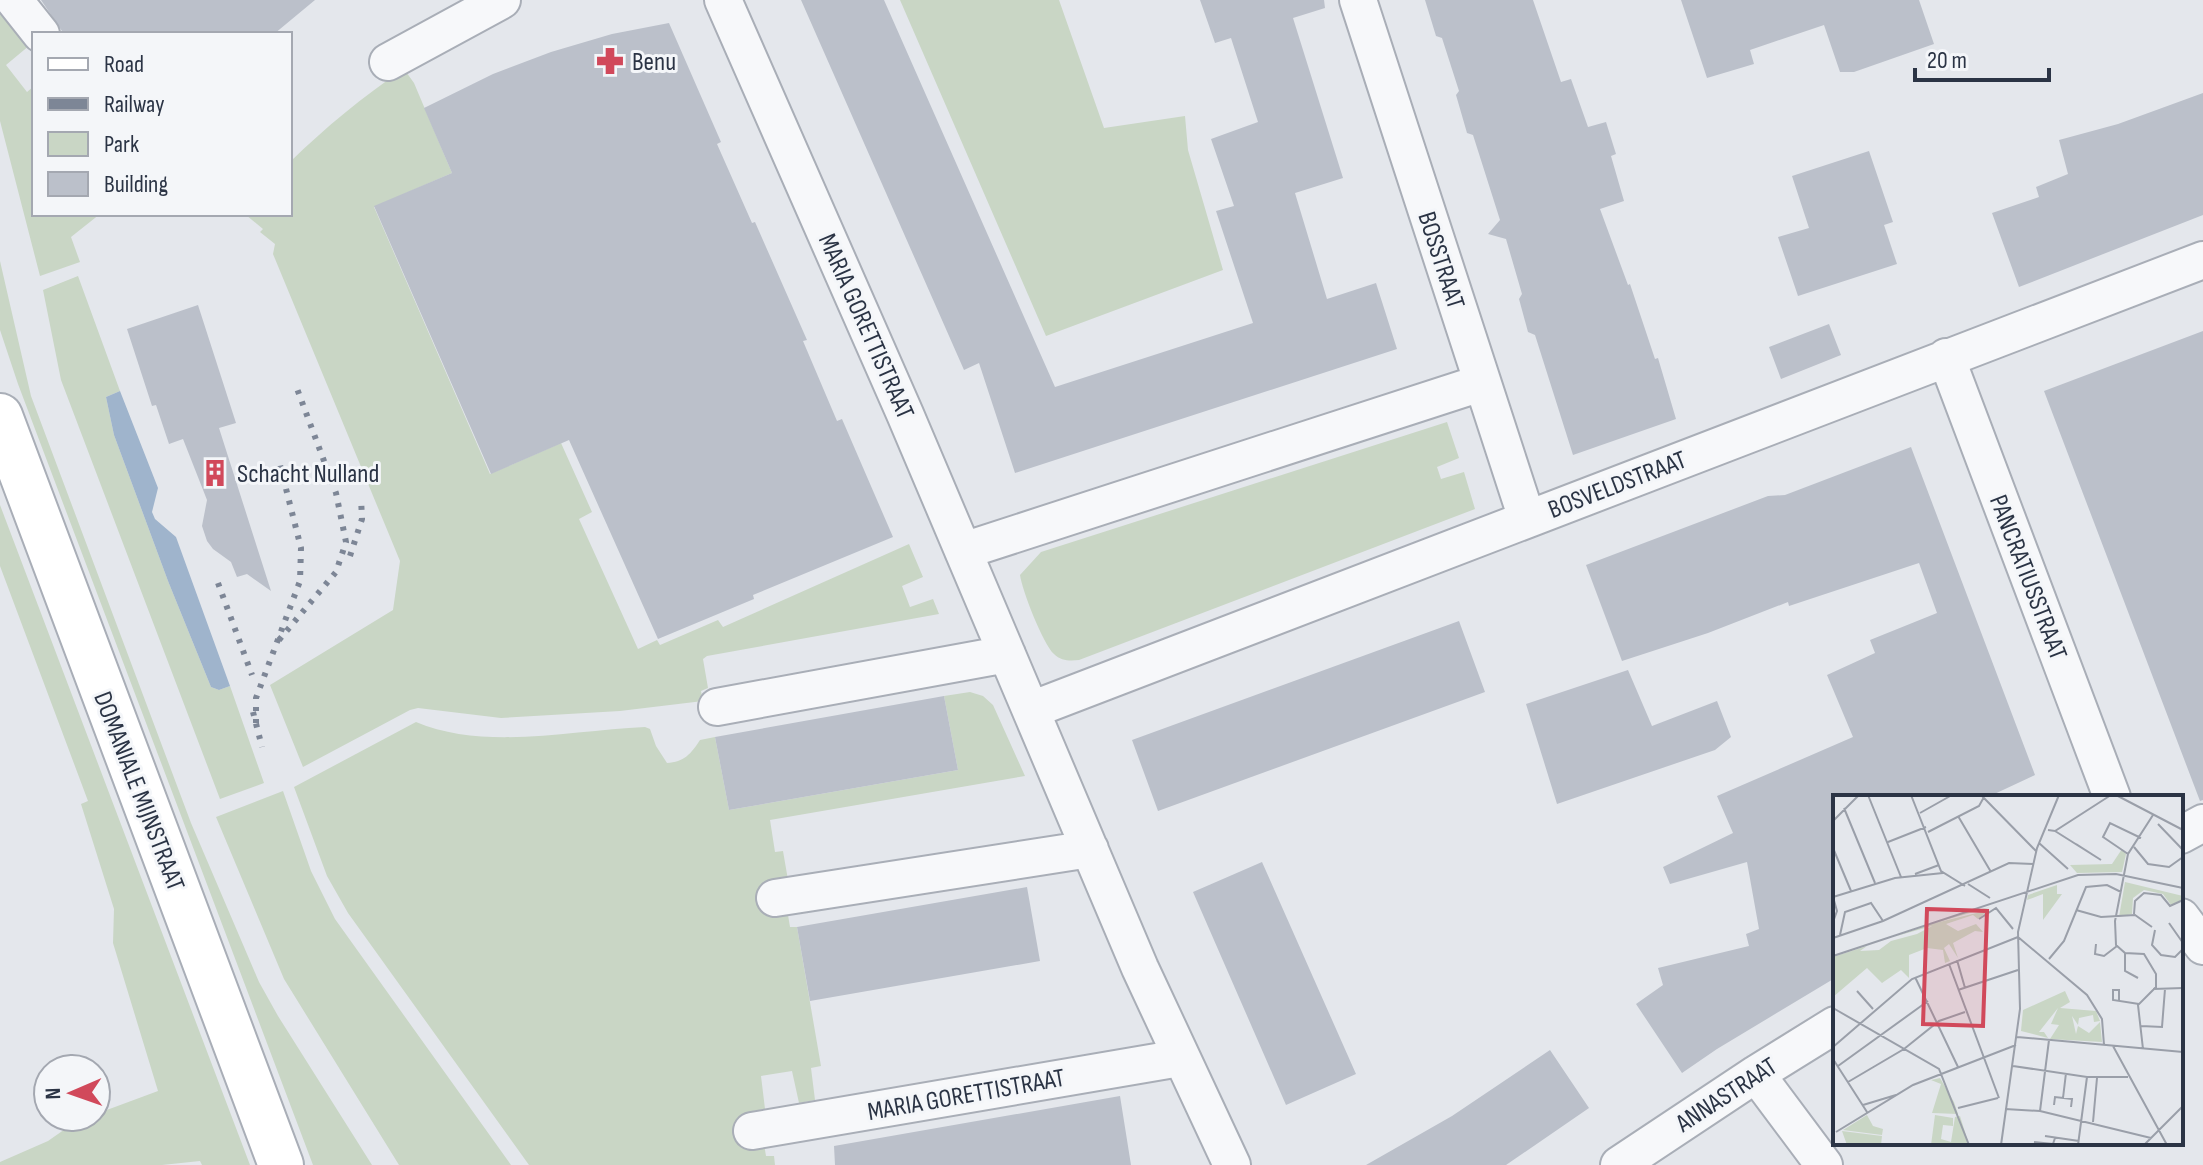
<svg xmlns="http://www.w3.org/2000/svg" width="2203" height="1165" viewBox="0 0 2203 1165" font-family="'Sofia Sans Condensed',sans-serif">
  <rect width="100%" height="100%" fill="#e4e7ec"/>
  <path fill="#c9d6c5" d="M900,0H1059L1104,128L1185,116L1188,150L1223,270L1046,336Z
    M0,7L30,45L6,65L27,92L34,86L32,98L34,101V214H100L71,237L80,262L40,276L0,121Z
    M404,69L414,83L452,173L374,207L490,474L561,443L592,512L579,519L638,649L657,640L660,645L718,620L723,627L909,544L923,577L902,586L910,607L933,599L939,614L707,656L703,659L708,688L701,691L703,701L620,711L501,718L418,708L410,710L303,767L270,685L393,610L400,561L273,254L275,244L260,232L263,229L246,215L290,214V162C326,127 362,97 404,69Z
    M0,261L31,396L191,823L259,982L278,1016L372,1165H313L18,384L0,330Z
    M78,276L120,391L106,397L114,435L168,581L211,687L219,690L230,686L264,783L220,799L61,380L43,290Z
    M1447,422L1459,458L1437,467L1441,479L1464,472L1475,509L1079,660C1070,661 1061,661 1054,654C1043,644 1022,590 1020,575L1041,552Z
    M0,505L250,1165H202L200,1161L162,1165H0V1162L48,1141L78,1120L96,1117V1114L158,1091L113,943L114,909L81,804L88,801L0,566Z
    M970,692L983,696L993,705L1025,776L770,820L775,852L783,851L788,880L782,914L788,915L790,927H797L821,1066L811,1068L815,1100L799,1103L792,1071L761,1076L765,1109L747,1112L751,1134L764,1144L766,1156H774L775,1165H529L348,913L327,876L294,787L416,722C484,751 573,730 645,727L650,729L656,746L667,763C684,762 691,754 700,740L715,737L729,810L958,770L944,696Z
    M283,791L311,871L335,919L511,1165H399L284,979L216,817Z"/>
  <path fill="#9fb4cc" d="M120,391L158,488L152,512L155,519L176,537L230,686L219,690L211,687L168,581L114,435L106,397Z"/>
  <path fill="#bbc0ca" d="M41,0H315L274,34H64Z
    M801,0H884L1055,387L1253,323L1216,211L1234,206L1211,139L1258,122L1231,38L1215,43L1200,0H1324L1325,8L1293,18L1343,178L1295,193L1327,299L1376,283L1397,349L1015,473L979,363L964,370Z
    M1425,0H1533L1561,82L1571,79L1588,127L1606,122L1616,154L1611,156L1624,201L1600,209L1628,285L1630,284L1655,359L1658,358L1676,419L1573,455L1535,335L1528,332L1519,299L1522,294L1506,239L1488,234L1500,220L1473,135L1467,133L1456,95L1459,91L1442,38L1436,36Z
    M1681,0H1919L1934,44L1854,72H1840L1824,25L1750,50L1754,64L1707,78Z
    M669,23L721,142L717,144L752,223L755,222L807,340L803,341L837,421L842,419L893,537L753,595L754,599L658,639L569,440L491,474L374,206L452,173L424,108L493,74L551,52L612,34Z
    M2203,93V215L2019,287L1992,213L2039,197L2036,187L2068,174L2059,140L2118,124Z
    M1869,151L1893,222L1884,225L1897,264L1798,296L1778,237L1809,228L1792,176Z
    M198,305L236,423L219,428L271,591L247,574L237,577L231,562L213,549L207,541L202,526L207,500L183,439L169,444L156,405L152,406L127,329Z
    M1829,324L1841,355L1781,379L1769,347Z
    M2203,331V800L2200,801L2044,391Z
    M1911,447L2035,775L1988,797H1835V978L1717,1049L1682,1073L1636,1004L1663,985L1658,968L1749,946L1746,934L1759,929L1747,862L1670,884L1663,867L1733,833L1717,796L1853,737L1827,675L1875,653L1870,640L1937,613L1919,563L1789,606L1788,602L1708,633L1622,661L1586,565L1768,496L1785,495Z
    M1459,621L1485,692L1158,811L1132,740Z
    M1628,670L1652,726L1717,701L1731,737L1715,750L1557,804L1526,704Z
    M944,696L958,770L729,810L715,737Z
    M1262,862L1356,1074L1286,1105L1193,892Z
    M1027,887L1040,961L810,1001L797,927Z
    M1550,1050L1589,1108L1506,1165H1366L1452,1116Z
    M1120,1096L1131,1165H835L834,1146Z"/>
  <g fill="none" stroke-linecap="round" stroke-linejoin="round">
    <g stroke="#a9aeb7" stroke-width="40">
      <path id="street" d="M14,0L41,34
        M723,0L905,414L1140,968L1232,1165
        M1358,0L1527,519
        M388,62L502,0
        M1946,357L2112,797
        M963,551L1481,383
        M717,707L1007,654
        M1031,710L2203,260
        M2181,835L2203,823
        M775,898L1090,849
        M2181,917L2203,946
        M1756,1074L1824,1165
        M752,1131L1180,1058
        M1619,1165L1756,1074L1835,1025"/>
    </g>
    <g stroke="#a9aeb7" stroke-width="48">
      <path id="secondary" d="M0,416L281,1165"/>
    </g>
    <use href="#street" stroke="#f7f8fa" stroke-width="36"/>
    <use href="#secondary" stroke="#fff" stroke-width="44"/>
    <path stroke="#7d8696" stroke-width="6" stroke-dasharray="4 8" stroke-linecap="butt" d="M350,556L362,519L361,498
      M218,583L252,675
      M279,640L336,572L346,542L336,493L296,386
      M253,712L262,747
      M256,723V698L300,581L301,548L280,465"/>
  </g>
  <defs>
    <g id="pharmacy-bare" transform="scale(2.16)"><path d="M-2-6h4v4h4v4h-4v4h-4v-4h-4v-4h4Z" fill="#d1495b" stroke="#f4f6f9" stroke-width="2.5" paint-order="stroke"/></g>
    <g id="building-bare" transform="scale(2.16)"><path d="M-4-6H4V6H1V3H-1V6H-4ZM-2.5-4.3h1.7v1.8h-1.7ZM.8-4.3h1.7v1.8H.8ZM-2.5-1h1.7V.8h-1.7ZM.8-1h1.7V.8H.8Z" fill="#d1495b" stroke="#f4f6f9" stroke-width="2.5" paint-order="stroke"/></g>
  </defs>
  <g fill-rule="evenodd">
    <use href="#pharmacy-bare" x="610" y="61"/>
    <use href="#building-bare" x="215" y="473"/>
  </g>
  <g text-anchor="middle" stroke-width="6" stroke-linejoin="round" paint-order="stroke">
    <g font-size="26" fill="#2b3445" stroke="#f4f6f9" text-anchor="start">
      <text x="632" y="70">Benu</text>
      <text x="237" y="482">Schacht Nulland</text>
    </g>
    <g font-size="26" fill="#2b3445" stroke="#f4f6f9">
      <text transform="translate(1442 260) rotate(72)" y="9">BOSSTRAAT</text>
      <text transform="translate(867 326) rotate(66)" y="9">MARIA GORETTISTRAAT</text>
      <text transform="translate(1617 484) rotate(-21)" y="9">BOSVELDSTRAAT</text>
      <text transform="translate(2029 577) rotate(69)" y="9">PANCRATIUSSTRAAT</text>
      <text transform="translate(140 791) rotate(69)" y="9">DOMANIALE MIJNSTRAAT</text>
      <text transform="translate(966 1094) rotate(-10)" y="9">MARIA GORETTISTRAAT</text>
      <text transform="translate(1726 1094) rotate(-33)" y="9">ANNASTRAAT</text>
    </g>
  </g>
  <g transform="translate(1833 795)">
    <rect width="350" height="350" fill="#e4e7ec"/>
    <path d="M289,54L293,59L289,77L244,78L237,70L279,69ZM292,87L350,101V104L338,110L330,99L311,95L300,103L299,119L286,122ZM224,90V99H229L210,125V99L194,105L195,100ZM158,112L102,128L156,115L145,124L140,120L113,129L125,136L143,129L150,137L142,136L120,148L125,163L116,149L111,153L117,166L112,168L110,155L94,153L76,160V183L68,175L49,188L34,173L0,202V162L34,151L27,156L46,155L58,146L84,139L99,131L60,142L134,117ZM232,196L237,207L227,213L263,216L267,226L261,227L260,220L246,223L245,230L239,221L243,239L245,231L256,238L267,227L269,247L217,244L226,230L218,229L225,213L206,237H211L215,243L188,236L190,215ZM107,283L121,307L125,319L99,318L108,289L98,285ZM34,320L40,331L50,334L49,340L10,335ZM102,320L120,323V331L110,330L108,344L118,347L122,322L127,321L136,350H98ZM9,336L49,341L48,350H14Z" fill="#c9d6c5"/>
    <path fill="none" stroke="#9a9fa9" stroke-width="2" d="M35,0L68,82M78,0L108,76L132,91M148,0L203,56M283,0L350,35M11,13L42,88M87,18L119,0M125,21L158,77M0,26L26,0M325,29L350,55M215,35L222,36L278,0M222,36L268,65M95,37L146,11L151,2M55,47L93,32M206,48L235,74M243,49L268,65M301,52L315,69L336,72L350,62M0,53L18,96M295,59L270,42L277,28L308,43M82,79L106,70M135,89L157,103M0,102L62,83L110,78M243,115L268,122L302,120L319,132M301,119L302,106L311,98L328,100L337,111L350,105M146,124L163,113L180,134M0,127L4,116L0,102M336,128L350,148M322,135L319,150L328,160L342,162L350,154M7,140L12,117L38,108L50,126M185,142L254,200L269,224L271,250M0,143L50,126L176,68L200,69M263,149L262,159L271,161L284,151M292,158V176L305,183M0,161L245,80L283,79L350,93M216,164L231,146L253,92L274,90L288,97M124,165L132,193M116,169L166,303M82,182L125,272M320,194L350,193M125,195L185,175M24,196L40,214M286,205V195H280V205L306,209M0,213L106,274L136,350M308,231L329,232L332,194M184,242L350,257M280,251L334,350M0,252L79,184L185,142M310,254L305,210L323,192V179L311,159L292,158L283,150L282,126L295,59L320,20M0,264L34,317M5,271L95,206M180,271L254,282H295M15,287L71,254L106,226L132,217M230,303L233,278M30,310L63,300M221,310L222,302L239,304L238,312M125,313L165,303M172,314L207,316L318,343M207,316L216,245M260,327L264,283M3,337L80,290L183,250M212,341L246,346M201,347L220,349L222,343M168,350L187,214L185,137L204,53L226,0M245,350L254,282M311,350L350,311"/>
    <path fill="#d1495b" fill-opacity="0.15" stroke="#d1495b" stroke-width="4" d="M94,114L154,116L150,231L90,229Z"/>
    <rect width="350" height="350" fill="none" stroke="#2b3445" stroke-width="4"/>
  </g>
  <rect x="32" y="32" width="260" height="184" fill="#f4f6f9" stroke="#a4a8b1" stroke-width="2"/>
  <rect x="48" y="58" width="40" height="12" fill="#ffffff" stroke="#a4a8b1" stroke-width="2"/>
  <text x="104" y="72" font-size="24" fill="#2b3445">Road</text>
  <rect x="48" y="98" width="40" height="12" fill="#7d8696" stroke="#a4a8b1" stroke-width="2"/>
  <text x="104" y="112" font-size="24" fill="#2b3445">Railway</text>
  <rect x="48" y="132" width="40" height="24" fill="#c9d6c5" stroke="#a4a8b1" stroke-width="2"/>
  <text x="104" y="152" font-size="24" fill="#2b3445">Park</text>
  <rect x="48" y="172" width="40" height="24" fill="#bbc0ca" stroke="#a4a8b1" stroke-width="2"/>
  <text x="104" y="192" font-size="24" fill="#2b3445">Building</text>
  <g transform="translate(72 1093) rotate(268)"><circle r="38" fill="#f4f6f9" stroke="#a4a8b1" stroke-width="2"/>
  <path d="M0-6L14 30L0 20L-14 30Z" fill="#d1495b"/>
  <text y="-12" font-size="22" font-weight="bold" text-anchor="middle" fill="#2b3445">N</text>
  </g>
  <path d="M1915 68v12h134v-12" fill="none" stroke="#2b3445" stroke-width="4"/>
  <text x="1927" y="68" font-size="24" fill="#2b3445" stroke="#f4f6f9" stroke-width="6" paint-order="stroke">20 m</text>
</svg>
